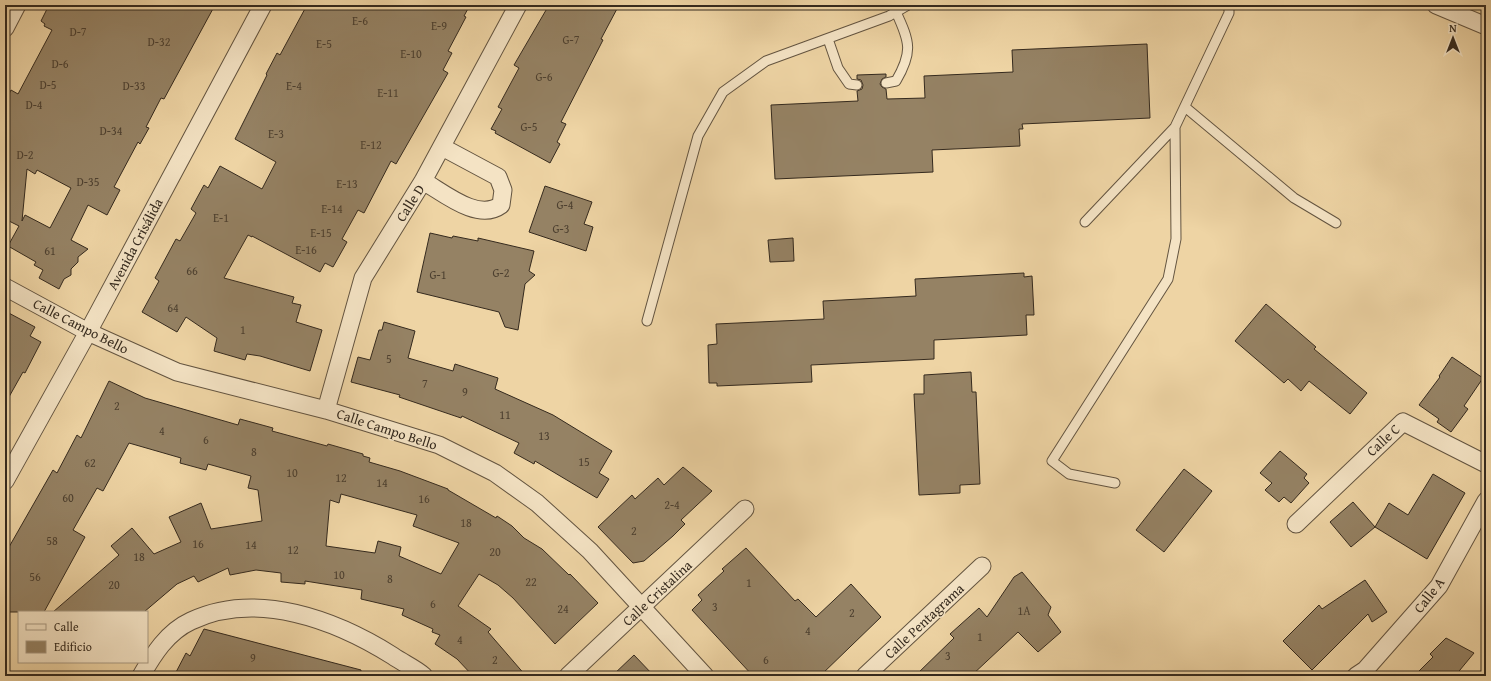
<svg xmlns="http://www.w3.org/2000/svg" width="1491" height="681" viewBox="0 0 1491 681" font-family="'Gentium Book Plus',serif">
  <rect width="100%" height="100%" fill="#eed4a4"/>
  <filter id="stains"><feTurbulence type="fractalNoise" baseFrequency=".005" numOctaves="4"/><feColorMatrix values="0 0 0 0 .2 0 0 0 0 .09 0 0 0 0 .02 0 0 0 .5 -.17"/></filter>
  <radialGradient id="worn" r=".72"><stop offset=".6" stop-color="#630" stop-opacity="0"/><stop offset="1" stop-color="#630" stop-opacity=".3"/></radialGradient>
  <path fill="#958264" stroke="#352a1e" fill-rule="evenodd" d="M49,5H215L164,99L161,98L146,127L149,128L140,144L138,142L114,187L120,190L107,215L88,205L71,240L88,249L78,257V262L71,269V275L64,279L59,289L39,278L43,270L34,265L36,262L8,246L19,226L5,219V102L11,90L18,94L52,30L44,26L45,24L41,21ZM27,169L35,174L37,170L71,188L50,228L25,215L22,221Z
    M307,5H470L464,16L466,17L448,51L452,53L443,70L448,73L396,164L391,161L364,213L358,210L342,239L347,242L333,267L325,263L320,272L252,236V237L248,235L224,278L294,297L292,303L301,305L296,322L322,330L310,371L260,356L247,354L245,360L214,351L217,338L186,317L177,332L142,312L159,281L155,278L176,239L180,241L196,213L191,209L204,185L208,188L220,166L262,189L276,162L235,139L267,75L266,74L277,53L280,55Z
    M549,5H619L601,39L603,40L561,122L566,124L557,142L560,144L550,163L495,133L496,131L491,129L502,109L498,107L519,68L514,65Z
    M1147,44L1150,118L1022,124L1023,129H1019L1020,146L932,150L933,172L775,179L771,105L858,101L857,91L862,89L863,85L861,80L857,79V75L886,74V77L882,79L880,84L882,87L886,89L887,99L925,98L924,76L1013,72L1012,50Z
    M545,186L592,202L584,224L593,227L586,251L529,232Z
    M430,233L452,238L453,236L478,241V238L534,251L529,271L535,275L525,284L518,330L505,327L499,312L417,292Z
    M793,238L794,261L770,262L768,240Z
    M1024,273V277L1032,276L1034,315H1026L1027,335L934,340V359L811,365L812,382L717,386V383H709L708,345L717,344L716,324L824,319L823,301L916,296L915,279Z
    M1266,304L1316,347L1314,349L1367,393L1350,414L1309,381L1301,391L1288,379L1284,383L1235,341Z
    M5,311L35,327L30,336L41,342L25,373L23,372L5,404Z
    M384,322L415,331L408,358L453,371L455,364L498,378L495,389L553,415L612,451L599,473L609,479L597,498L535,461L534,464L514,453L519,443L462,416L461,418L399,397L400,395L351,382L358,357L370,360L379,330H382Z
    M1452,357L1483,378L1464,406L1468,409L1451,432L1437,422L1439,419L1419,405L1440,377L1439,376Z
    M971,372L972,392H976L980,484L960,485V493L919,495L914,394H924V375Z
    M109,381L145,398L238,425L240,419L273,428L272,431L327,446L328,444L363,454V456L370,458L369,462L400,471L448,489V490L496,518L497,516L512,526L524,538L542,549L569,575L570,574L598,603L555,644L513,598L498,585L479,574L458,606L491,629L488,632L526,676H473L457,659L435,644L440,635L432,632L433,629L402,615L404,609L361,599L362,590L305,581V584L281,582V573L256,570L230,575L228,568L198,582L194,576L177,584L144,612H53L119,555L111,546L132,528L154,554L181,542L169,517L201,503L211,529L262,521L258,490L248,488L251,476L208,464L206,470L180,463L181,458L129,443L103,491L97,488L73,530L85,537L44,612H5V554L53,470L57,473L77,435L81,438ZM341,494L417,515L413,526L459,543L441,574L399,556L401,547L378,541L375,553L326,546L330,500L339,503Z
    M1280,451L1307,474L1304,478L1309,483L1291,503L1284,497L1279,502L1265,490L1272,483L1260,473Z
    M683,467L712,491L681,520L685,524L673,536L644,561L633,563L598,527L632,495L635,499L658,478L664,485Z
    M1184,469L1212,491L1164,552L1136,530Z
    M1433,474L1465,493L1427,559L1375,527L1389,503L1408,515Z
    M1353,502L1375,527L1351,547L1330,522Z
    M746,548L795,601L798,599L816,617L851,584L881,617L820,676H753L692,610L702,600L698,595L724,571L722,569Z
    M1022,572L1051,607L1048,615L1061,632L1038,652L1018,632L971,676H915L954,638L950,634L979,608L987,617L1014,577Z
    M1365,580L1387,612L1372,622L1368,614L1312,670L1283,641L1319,605L1322,609Z
    M204,629L361,670V676H174L186,653L190,656Z
    M1446,638L1474,653L1455,676H1414L1433,657L1430,654Z
    M634,655L654,676H612Z"/>
  <g fill="none" stroke-linecap="round" stroke-linejoin="round">
    <g stroke="#635440" stroke-width="11">
      <path id="service" d="M828,39L838,68L849,84L857,85
        M886,83L896,81C913,52 910,42 896,12
        M1185,107L1294,198L1336,223
        M1085,222L1175,127L1229,13V5
        M647,321L698,136L723,92L766,61L889,16L908,5
        M1115,483L1069,474L1052,461L1168,279L1176,239L1175,127"/>
    </g>
    <g stroke="#635440" stroke-width="19">
      <path id="minor" d="M1436,5L1486,26
        M5,28L17,5
        M423,181C444,193 478,222 501,205L503,190L498,177L442,147
        M5,287L88,332L177,372L326,410L439,445L495,473L537,503L590,551L705,676
        M326,410L363,278L423,181L518,5
        M5,481L88,332L263,5
        M1296,524L1403,422L1486,464
        M141,676C153,655 167,632 191,621C257,590 336,620 393,656C403,663 415,668 424,676
        M568,676L745,509
        M865,676L982,566
        M1356,676L1365,670L1439,586L1486,501"/>
    </g>
    <use href="#service" stroke="#f4e3c4" stroke-width="9"/>
    <use href="#minor" stroke="#f4e3c4" stroke-width="17"/>
  </g>
  <g text-anchor="middle" stroke-width="3" stroke-linejoin="round" paint-order="stroke">
    <g font-size="12" fill="#4d4030">
      <text x="360" y="25">E-6</text>
      <text x="439" y="30">E-9</text>
      <text x="78" y="36">D-7</text>
      <text x="571" y="44">G-7</text>
      <text x="159" y="46">D-32</text>
      <text x="324" y="48">E-5</text>
      <text x="411" y="58">E-10</text>
      <text x="60" y="68">D-6</text>
      <text x="544" y="81">G-6</text>
      <text x="48" y="89">D-5</text>
      <text x="134" y="90">D-33</text>
      <text x="294" y="90">E-4</text>
      <text x="388" y="97">E-11</text>
      <text x="34" y="109">D-4</text>
      <text x="529" y="131">G-5</text>
      <text x="111" y="135">D-34</text>
      <text x="276" y="138">E-3</text>
      <text x="371" y="149">E-12</text>
      <text x="25" y="159">D-2</text>
      <text x="88" y="186">D-35</text>
      <text x="347" y="188">E-13</text>
      <text x="565" y="209">G-4</text>
      <text x="332" y="213">E-14</text>
      <text x="221" y="222">E-1</text>
      <text x="561" y="233">G-3</text>
      <text x="321" y="237">E-15</text>
      <text x="306" y="254">E-16</text>
      <text x="50" y="255">61</text>
      <text x="192" y="275">66</text>
      <text x="501" y="277">G-2</text>
      <text x="438" y="279">G-1</text>
      <text x="173" y="312">64</text>
      <text x="243" y="334">1</text>
      <text x="389" y="363">5</text>
      <text x="425" y="388">7</text>
      <text x="465" y="396">9</text>
      <text x="117" y="410">2</text>
      <text x="505" y="419">11</text>
      <text x="162" y="435">4</text>
      <text x="544" y="440">13</text>
      <text x="206" y="444">6</text>
      <text x="254" y="456">8</text>
      <text x="584" y="466">15</text>
      <text x="90" y="467">62</text>
      <text x="292" y="477">10</text>
      <text x="341" y="482">12</text>
      <text x="382" y="487">14</text>
      <text x="68" y="502">60</text>
      <text x="424" y="503">16</text>
      <text x="672" y="509">2-4</text>
      <text x="466" y="527">18</text>
      <text x="634" y="535">2</text>
      <text x="52" y="545">58</text>
      <text x="198" y="548">16</text>
      <text x="251" y="549">14</text>
      <text x="293" y="554">12</text>
      <text x="495" y="556">20</text>
      <text x="139" y="561">18</text>
      <text x="339" y="579">10</text>
      <text x="35" y="581">56</text>
      <text x="390" y="583">8</text>
      <text x="531" y="586">22</text>
      <text x="749" y="587">1</text>
      <text x="114" y="589">20</text>
      <text x="433" y="608">6</text>
      <text x="715" y="611">3</text>
      <text x="563" y="613">24</text>
      <text x="1024" y="615">1A</text>
      <text x="852" y="617">2</text>
      <text x="808" y="635">4</text>
      <text x="980" y="641">1</text>
      <text x="460" y="644">4</text>
      <text x="948" y="660">3</text>
      <text x="253" y="662">9</text>
      <text x="495" y="664">2</text>
      <text x="766" y="664">6</text>
    </g>
    <g font-size="14" fill="#352a1e" stroke="#f4e3c4">
      <text transform="translate(410 203) rotate(-58)" y="5">Calle D</text>
      <text transform="translate(135 244) rotate(-62)" y="5">Avenida Crisálida</text>
      <text transform="translate(81 326) rotate(27)" y="5">Calle Campo Bello</text>
      <text transform="translate(387 429) rotate(18)" y="5">Calle Campo Bello</text>
      <text transform="translate(1383 440) rotate(-43)" y="5">Calle C</text>
      <text transform="translate(657 593) rotate(-43)" y="5">Calle Cristalina</text>
      <text transform="translate(1429 595) rotate(-52)" y="5">Calle A</text>
      <text transform="translate(924 621) rotate(-43)" y="5">Calle Pentagrama</text>
    </g>
  </g>
  <rect width="1491" height="681" fill="none" stroke="#eed4a4" stroke-width="20"/>
  <rect x="6" y="6" width="1479" height="669" fill="none" stroke="#352a1e" stroke-width="2"/>
  <rect x="10" y="10" width="1471" height="661" fill="none" stroke="#352a1e"/>
  <rect x="18" y="611" width="130" height="52" fill="#f4e3c4" stroke="#a89982"/>
  <rect x="26" y="624" width="20" height="6" fill="#f4e3c4" stroke="#a89982"/>
  <text x="54" y="631" font-size="12" fill="#352a1e">Calle</text>
  <rect x="26" y="641" width="20" height="12" fill="#958264" stroke="#a89982"/>
  <text x="54" y="651" font-size="12" fill="#352a1e">Edificio</text>
  <g transform="translate(1453 38)" stroke="#f4e3c4" stroke-width="3" paint-order="stroke">
  <path d="M0-3L7 15L0 10L-7 15Z" fill="#352a1e"/>
  <text y="-6" font-size="11" font-weight="bold" text-anchor="middle" fill="#352a1e">N</text>
  </g>
  <rect width="100%" height="100%" filter="url(#stains)"/>
  <rect width="100%" height="100%" fill="url(#worn)"/>
</svg>
